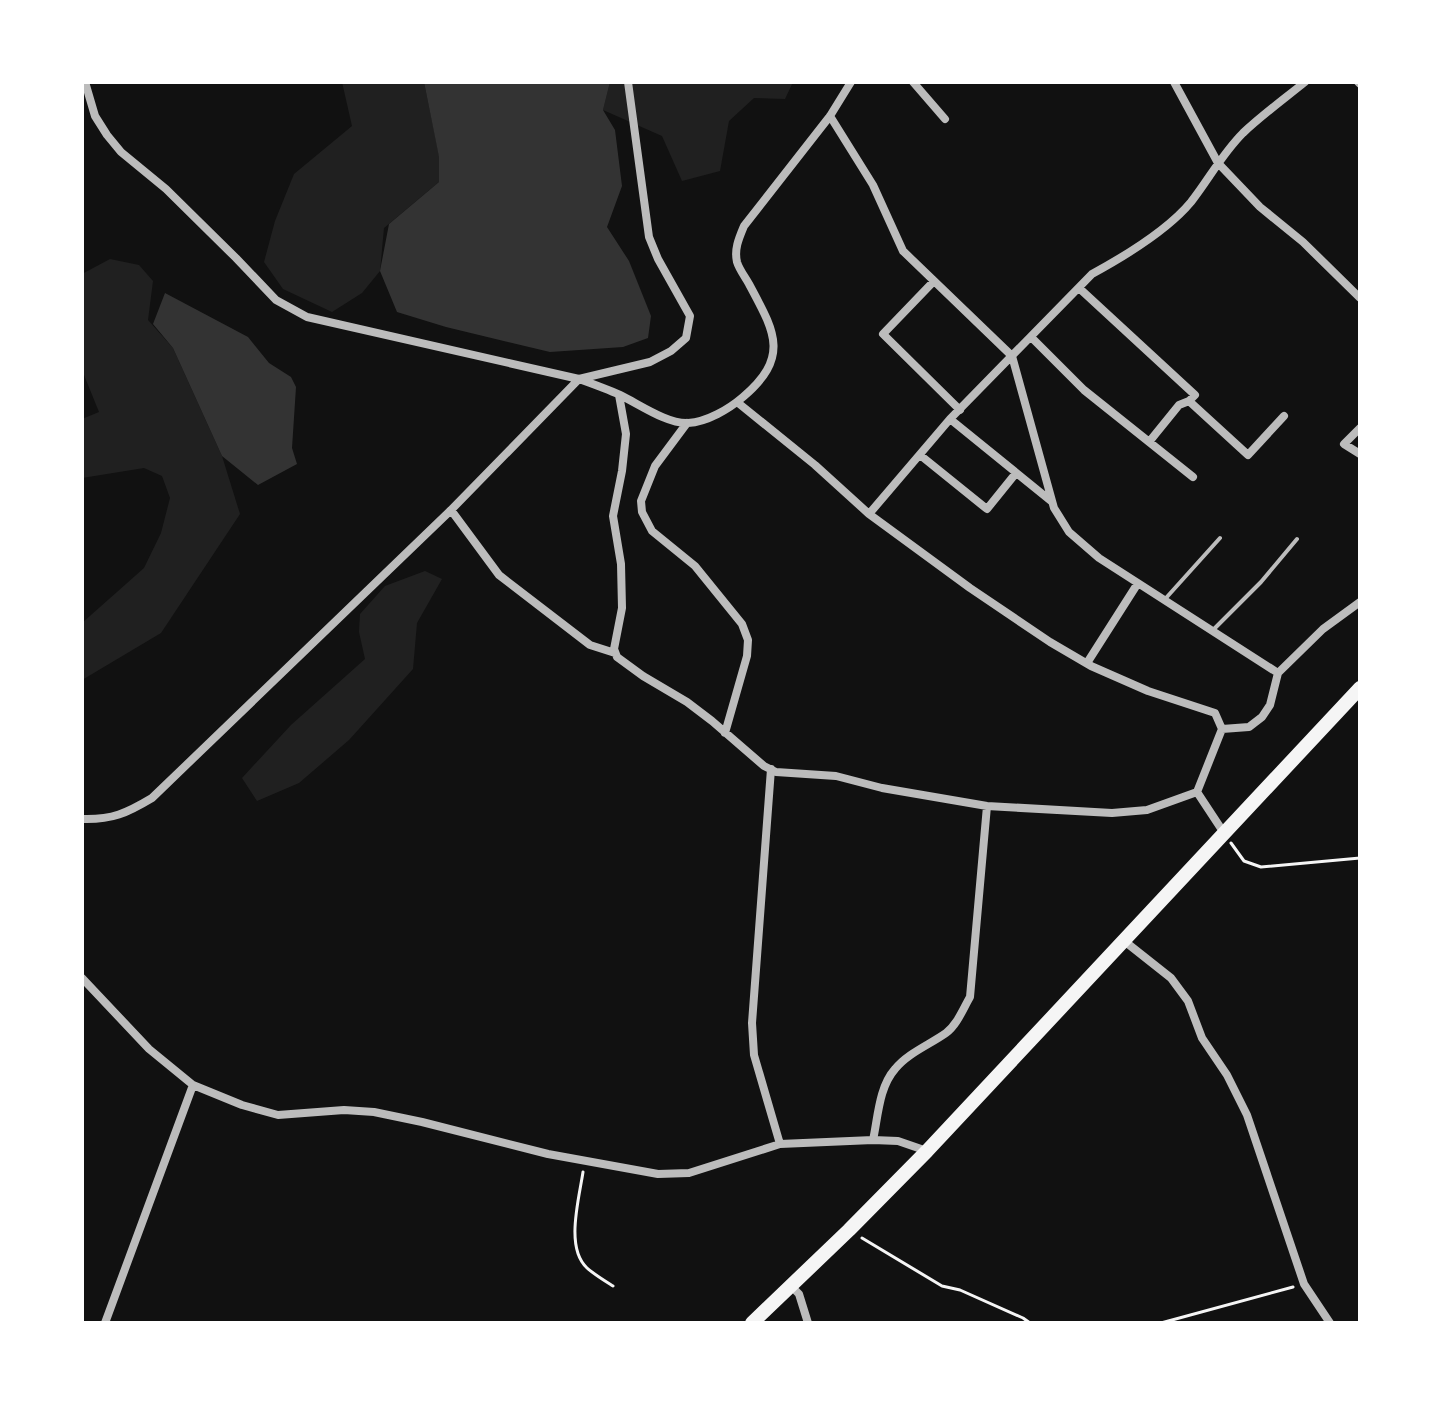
<svg xmlns="http://www.w3.org/2000/svg" width="1442" height="1405" viewBox="0 0 1442 1405" font-family="'Noto Serif',serif">
  <rect width="100%" height="100%" fill="#111"/>
  <path fill="#202020" d="M342,82H424L441,165L439,182L384,228L380,271L362,293L332,312L283,289L264,262L275,221L294,174L352,126Z
    M610,82H793L785,99L754,98L729,121L720,171L682,181L662,136L603,110Z
    M110,259L139,265L153,281L148,320L173,348L222,456L240,514L161,633L82,680V623L144,568L161,533L170,498L162,476L144,468L82,478V419L99,412L82,370V274Z
    M425,571L442,579L417,623L413,669L349,740L299,783L257,801L242,778L291,725L365,659L359,632L360,614L385,586Z"/>
  <path fill="#333" d="M424,82H610L603,110L615,130L622,186L607,227L629,261L651,316L648,338L623,347L550,352L446,327L397,312L380,271L389,224L439,182V157Z
    M165,293L248,337L269,363L291,377L296,387L292,448L297,464L258,485L222,456L173,348L153,324Z"/>
  <g fill="none" stroke-linecap="round" stroke-linejoin="round">
    <path stroke="#f5f5f5" stroke-width="3" d="M1231,843L1244,861L1261,867L1360,858
      M583,1172C579,1199 565,1248 587,1268C595,1275 605,1281 613,1286
      M862,1238L942,1286L960,1290L1023,1318L1030,1323
      M1161,1323L1293,1287"/>
    <path stroke="#bcbcbc" stroke-width="4" d="M1166,598L1220,538
      M1214,629L1261,582L1297,539"/>
    <path stroke="#bcbcbc" stroke-width="8" d="M85,82L95,116L107,135L121,152L166,189L236,258L276,300L307,317L579,379C593,384 607,389 620,395C639,404 667,424 688,423C707,422 729,409 743,397C791,356 774,331 749,284C745,277 739,269 737,262C734,249 739,238 744,226L830,116L851,82
      M913,82L945,119
      M1174,82L1218,163L1260,207L1303,242L1360,298
      M1358,82L1360,84
      M830,116L873,185L903,251L1012,356L1054,508L1069,532L1099,558L1278,673
      M934,281L883,334L960,410
      M1079,288L1195,395L1189,401
      M1031,337L1084,390L1193,477
      M619,395L626,434L622,471L613,516L621,564L622,608L614,649L617,657L643,676L687,702L712,721L764,766L776,772L836,776L882,788L987,806L1112,813L1147,810L1197,792
      M737,402L815,465L869,514L970,588L1050,642L1091,666L1148,691L1215,713L1222,729L1197,792L1224,833
      M950,419L1051,501
      M687,423L655,466L641,501L642,512L652,531L695,566L742,624L748,640L747,656L725,733
      M1360,428L1344,444L1360,454
      M1149,442L1179,405L1189,401L1248,455L1284,416
      M920,455L987,509L1016,473
      M451,510L499,575L590,645L615,653
      M869,514L950,419L1092,274C1125,256 1167,231 1191,202C1209,179 1222,154 1243,133C1262,115 1284,99 1305,82
      M1087,663L1138,583
      M1222,729L1249,727L1262,717L1270,705L1278,673L1323,629L1360,602
      M771,769L752,1023L754,1055L780,1144
      M82,819C112,820 127,813 152,798L451,510L579,379L650,362L671,351L686,338L690,316L658,259L649,237L628,82
      M1123,940L1171,978L1188,1001L1202,1038L1227,1075L1247,1115L1304,1284L1330,1323
      M82,978L149,1049L193,1085L242,1105L278,1115L344,1110L374,1112L422,1122L548,1154L658,1174L689,1173L780,1144L873,1140L898,1141L927,1151
      M873,1140C878,1117 879,1087 895,1069C908,1053 929,1045 946,1033C957,1025 963,1009 970,997L987,806
      M791,1286L799,1294L808,1323
      M105,1323L193,1085"/>
    <path stroke="#f5f5f5" stroke-width="14" d="M752,1323L849,1230L927,1151L1360,688"/>
  </g>
  <rect width="1442" height="1405" fill="none" stroke="#ffffff" stroke-width="168"/>
</svg>
